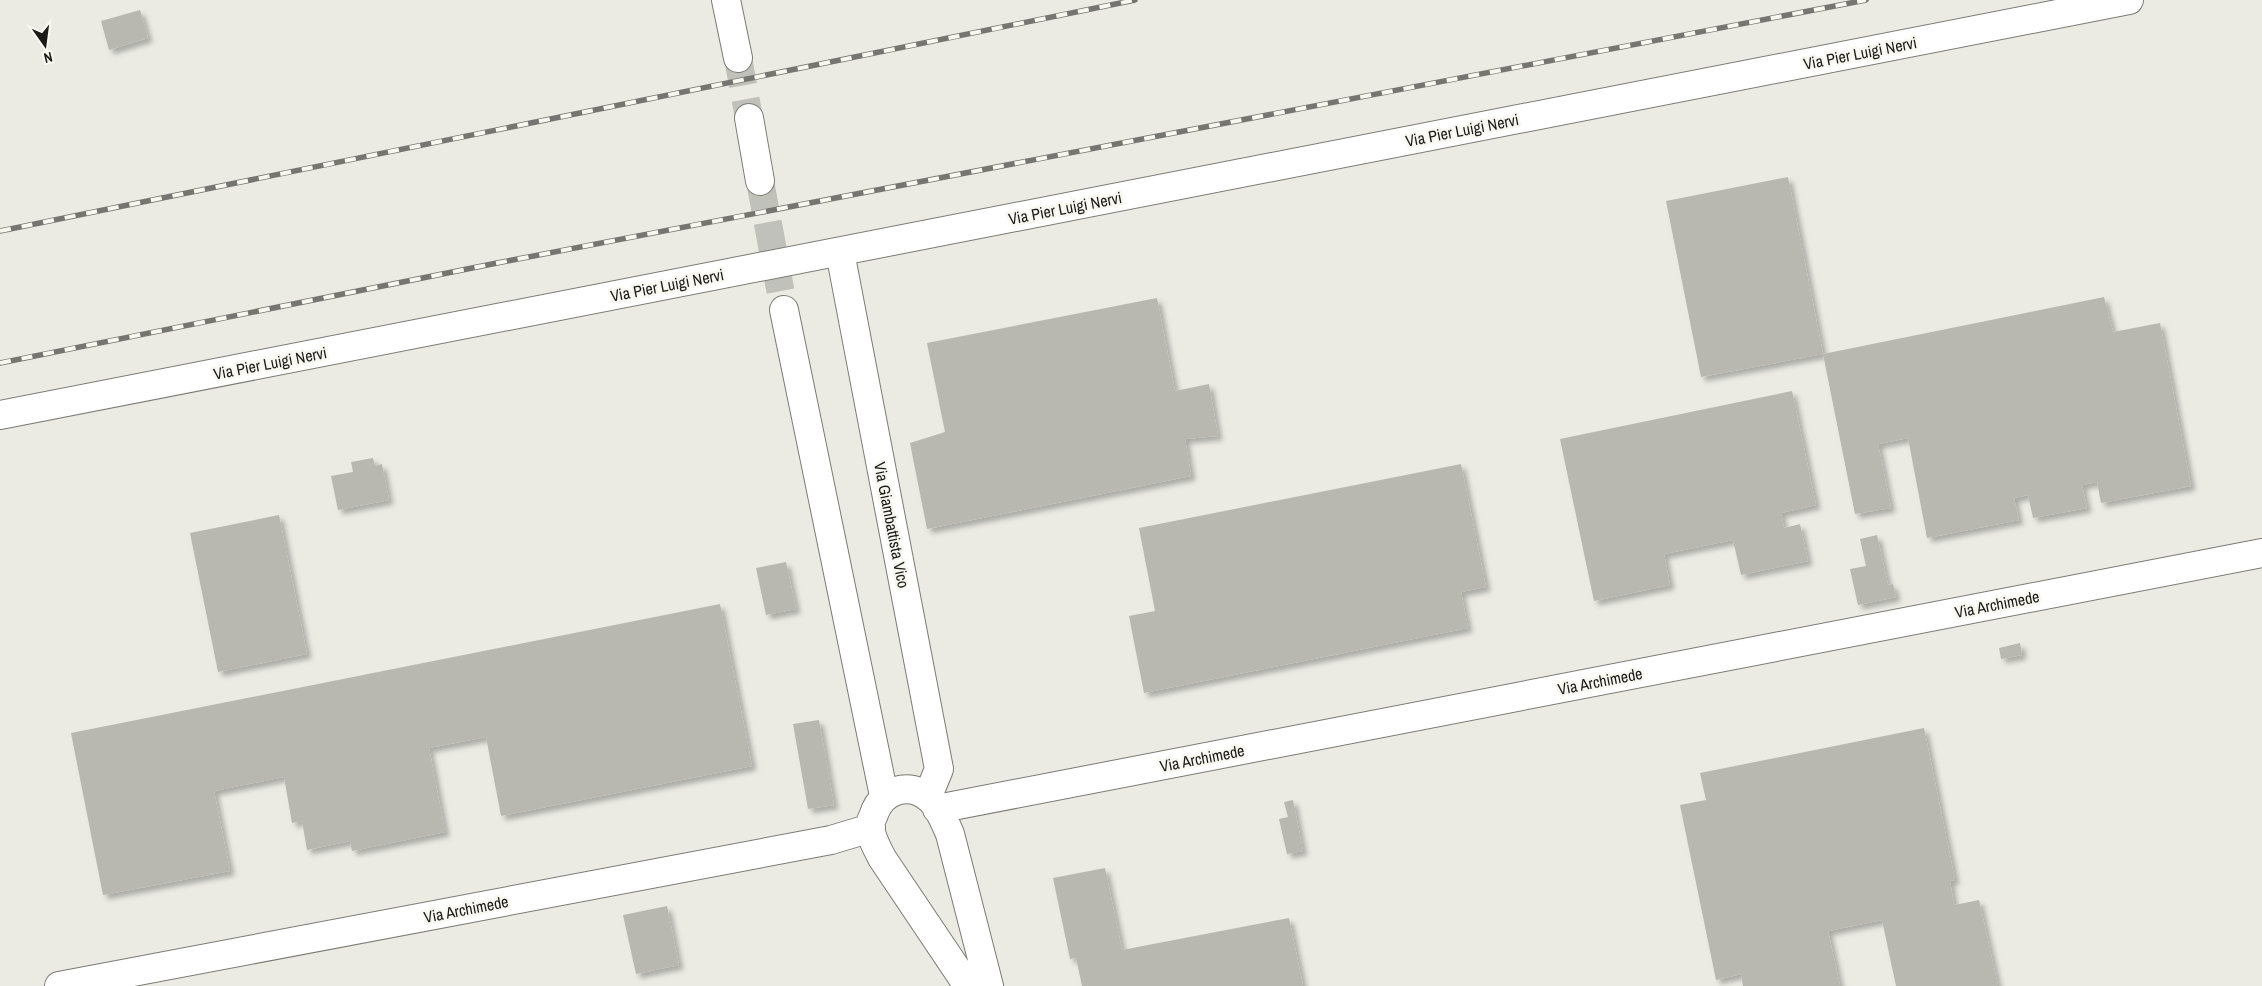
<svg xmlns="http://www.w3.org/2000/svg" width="2262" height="986" viewBox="0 0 2262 986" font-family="'Archivo Narrow',sans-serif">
  <defs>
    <filter id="shadow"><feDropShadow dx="4.5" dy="4.5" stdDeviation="2.5" flood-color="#0004"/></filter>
  </defs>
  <rect width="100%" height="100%" fill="#ebebe4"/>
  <path fill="#b8b8b1" filter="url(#shadow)" d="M140,10L148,38L109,50L101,21Z
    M1788,177L1823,354L1701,377L1666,201Z
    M2104,297L2113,332L2160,323L2191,486L2101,503L2097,482L2082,485L2087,508L2033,518L2028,495L2014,498L2019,520L1927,538L1908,438L1878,444L1891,508L1855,514L1823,354Z
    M1157,298L1175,391L1209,384L1218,436L1185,439L1191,476L927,529L910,443L945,432L927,343Z
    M1792,391L1816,505L1781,513L1784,528L1800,524L1808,561L1741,575L1733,540L1664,554L1670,585L1594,601L1560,439Z
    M373,458L375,466L382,464L389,500L338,510L331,476L353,472L351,462Z
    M1461,464L1486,587L1461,592L1468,628L1144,693L1129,616L1155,611L1139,528Z
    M279,515L307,654L218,672L190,533Z
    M1877,535L1888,585L1893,584L1896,597L1858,605L1850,569L1866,566L1860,539Z
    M786,562L796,609L766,615L756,568Z
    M720,604L752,766L501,816L486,737L429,748L445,832L352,851L350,841L307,850L302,821L292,823L284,777L214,791L230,871L103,895L71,733Z
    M2020,643L2022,655L2001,659L1999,648Z
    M819,720L834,805L808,809L793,724Z
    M1924,728L1955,880L1950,881L1954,905L1979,900L1998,986H1896L1882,920L1828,931L1840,986H1743L1741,974L1716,980L1680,805L1706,800L1700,773Z
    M1293,800L1303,851L1287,854L1279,819L1288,817L1284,802Z
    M1105,868L1122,950L1289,918L1303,986H1082L1076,958L1070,959L1053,878Z
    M667,906L679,965L636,974L623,915Z"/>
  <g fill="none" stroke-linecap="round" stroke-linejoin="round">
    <path stroke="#c1c1bb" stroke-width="28" stroke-dasharray="28 14" stroke-linecap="butt" d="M738,58L749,118
      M760,181L784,310"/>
    <g stroke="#7b7b75" stroke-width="30">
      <path id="minor" d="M726,0L738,58
        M749,118L760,181
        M840,252L939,769L928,796
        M784,310L884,796
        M0,415L2129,0
        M937,809L2262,553
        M59,986L831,840L871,828
        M968,986L882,858C877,848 870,836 870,825C870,822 873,817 874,814C882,790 909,781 929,798C939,806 945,823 950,834L989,986"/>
    </g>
    <use href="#minor" stroke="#fff" stroke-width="28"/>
    <g stroke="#757571" stroke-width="5.5">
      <path id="rail" d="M0,231L1135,0
        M0,363L497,263L1866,0"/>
    </g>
    <use href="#rail" stroke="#f8f8f1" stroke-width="4" stroke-dasharray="11" stroke-linecap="butt"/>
  </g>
  <g text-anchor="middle" stroke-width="5" stroke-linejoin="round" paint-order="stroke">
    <g font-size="16" fill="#1b1a18" stroke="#f8f8f1">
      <text transform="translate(1860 53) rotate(-11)" y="6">Via Pier Luigi Nervi</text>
      <text transform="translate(1462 130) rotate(-11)" y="6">Via Pier Luigi Nervi</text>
      <text transform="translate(1065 208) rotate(-11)" y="6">Via Pier Luigi Nervi</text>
      <text transform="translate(667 285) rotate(-11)" y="6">Via Pier Luigi Nervi</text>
      <text transform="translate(270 363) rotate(-11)" y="6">Via Pier Luigi Nervi</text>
      <text transform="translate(892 525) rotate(79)" y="6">Via Giambattista Vico</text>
      <text transform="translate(1997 604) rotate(-11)" y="6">Via Archimede</text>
      <text transform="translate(1600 681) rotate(-11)" y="6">Via Archimede</text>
      <text transform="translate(1202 758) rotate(-11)" y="6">Via Archimede</text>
      <text transform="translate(466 909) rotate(-11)" y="6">Via Archimede</text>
    </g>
  </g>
  <g transform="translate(45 45) rotate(166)" stroke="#f8f8f1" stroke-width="4" paint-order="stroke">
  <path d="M0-4L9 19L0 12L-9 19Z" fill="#1b1a18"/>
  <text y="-8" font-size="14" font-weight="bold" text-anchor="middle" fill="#1b1a18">N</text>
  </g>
</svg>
